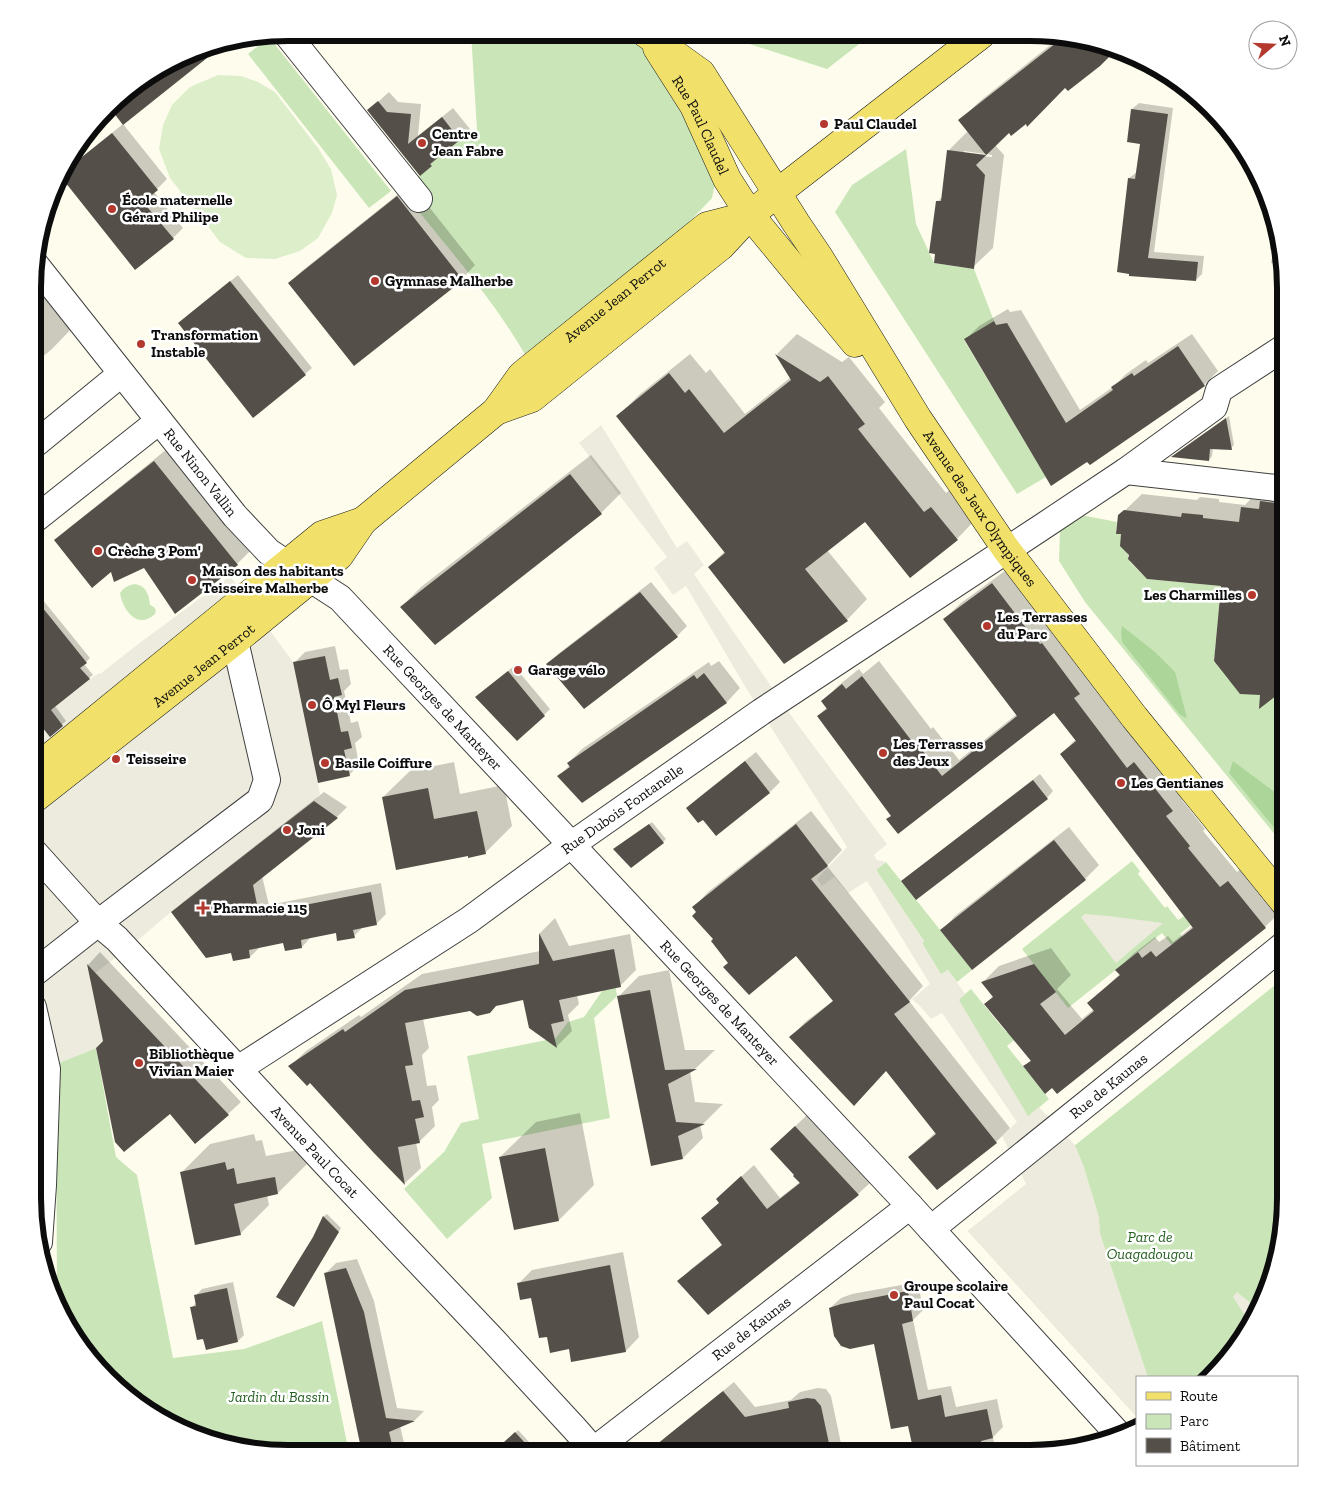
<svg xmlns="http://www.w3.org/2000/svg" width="1318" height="1486" viewBox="0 0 1318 1486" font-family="'Zilla Slab',serif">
  <rect width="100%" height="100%" fill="#fefded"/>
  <path fill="#cae6b8" d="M471,33H623L632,39L647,51L664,73L716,179L712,198L693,218L674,236L527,358C493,298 446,246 403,192L416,179L432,166L430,164L460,140L477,130Z
    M736,34H872L827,69L740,41Z
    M269,37L391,191L369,208L248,54Z
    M906,149L916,224L934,263L974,269L994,321L964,340L1046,477L1017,494L835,212L852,185Z
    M1081,515L1117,522L1116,533L1121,534L1129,550L1128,557L1131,558L1130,562L1143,575L1147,576V579L1221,586L1214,662L1217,663V665L1229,680H1233L1260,695V699L1270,700L1276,696L1277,689L1285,690V847L1085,602L1059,561L1060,529Z
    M135,584C146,586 149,594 150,605C154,607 157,608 155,614C138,630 123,611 120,593C124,587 129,585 135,584Z
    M1132,861L1140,871L1138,874L1165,908L1167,906L1178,920L1184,916L1191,925L1180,934L1202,961L1213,953L1221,964L1200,980L1162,933L1068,1008L1022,949Z
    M886,862L972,970L957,982L948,970L941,975L922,943L924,941L876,870Z
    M1285,977V1214L1277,1264L1251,1325L1222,1367L1210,1377H1137V1417L968,1231Z
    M615,982L617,996L594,1018L610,1118L482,1144L492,1198L447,1239L404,1189L444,1152L461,1123L479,1119L467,1056L556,1038L568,1022L584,1017L607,984Z
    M971,989L1006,1032L1013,1026L1020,1035L1007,1046L1049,1099L1028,1117L958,1000Z
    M96,1048L116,1157L137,1175L173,1358L244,1349L322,1321L349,1453H272L222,1445L161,1419L108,1379L75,1340L57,1301L56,1064Z"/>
  <path fill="#acd699" d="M1122,626L1155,652L1175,672L1187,718L1180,715L1122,642L1121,633Z
    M1233,761L1276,793L1285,803V841L1229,773Z"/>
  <path fill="#ddeeca" d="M218,75L241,76L258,82L275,92L318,148L331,169L337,195L332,213L318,238L300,251L275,259L246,258L220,242L170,178L159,149L163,125L172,105L190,87Z"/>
  <path fill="#edebdd" d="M601,425L677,548L687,541L704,565L694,574L795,721L887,844L874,855L877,860L886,862L876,870L924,941L922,943L941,974L948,970L961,988L965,994L959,1000L1028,1116L1039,1107L1075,1145L1084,1167L1099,1217L1100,1233L1148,1377H1137V1417L968,1231L1026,1184L1002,1136L1017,1122L942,1013L931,1019L919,1005L912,999L930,984L867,881L848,893L834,877L822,886L817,879L847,847L746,688L686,586L673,595L654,568L667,557L579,443Z
    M230,576L293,662L320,794L314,801L171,912L126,950L91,976L90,980L103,1041L96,1048L56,1064L47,1069L33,1070L34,724L93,677L99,673L100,674L137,645Z
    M1085,914L1108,916L1163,923L1116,963L1081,917Z
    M1237,1292L1258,1309L1251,1325L1233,1297Z
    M1251,1326L1222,1367L1210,1377H1201Z"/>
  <path fill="#0003" fill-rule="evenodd" d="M1063,35L1112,52L1065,87L1026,122L1009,131L995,145L1004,155L993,248L973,267L938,201L943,196L948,151L968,131L960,120L980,101ZM964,151L992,155V157L964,154Z
    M223,43L123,123L111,107L120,96L206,46Z
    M389,92L398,102L421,104L418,136L453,108L470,129L420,174L369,110Z
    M1139,103L1173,108L1154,252L1204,256L1202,274L1196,280L1130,275L1129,178L1137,172L1141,143L1132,109Z
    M123,124L167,179L154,192L183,228L173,238L62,175L72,165Z
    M411,184L475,265L462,279L289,283L303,270Z
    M1277,230L1284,265L1271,263Z
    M35,265L79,321L52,349L35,363Z
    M238,275L312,368L305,374L179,323Z
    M1008,309L1010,312L1021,310L1080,410L1113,387L1126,374L1146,360L1148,363L1192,334L1218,371L1203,386L1090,463L966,339L979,326Z
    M797,334L842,362L849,357L885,402L879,408L946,493L953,487L977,518L957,539L865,520L827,550L867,599L847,620L709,567L725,551L618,416L639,395L690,354L706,373L710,369L745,414L791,377L777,354Z
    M34,391L42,400L34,408Z
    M1229,416L1234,445L1231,448H1213L1212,456L1209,460L1175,454Z
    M1285,429V462H1281L1283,431Z
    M167,449L250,551L237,564L145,566L112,570L56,541L69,528Z
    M591,455L621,493L601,513L401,607L421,587Z
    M1285,486V688L1262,694L1222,585L1130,555L1123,533L1119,516L1142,494L1197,500L1200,497L1219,499V502L1245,505L1259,490Z
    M1009,568L1095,676L1090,682L1144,752L1151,746L1188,794L1182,800L1205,829L1203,831L1237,872L1245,865L1281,911L1265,927L1052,1086L1025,1066L1031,1060L986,1004L994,996L983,982L999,966L1051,948L1071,975L1057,989L1082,1019L1094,1009L1089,1003L1120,974L1117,970L1133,954L1155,937L1159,942L1168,936L1173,942L1193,926L1061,754L1076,739L1055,711L892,815L818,716L827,707L823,701L839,685L859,669L863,674L879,661L931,729L933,727L959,760L1017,714L944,619L961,603Z
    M651,582L687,626L677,636L548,664L558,654Z
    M34,589L90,658L84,664L93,675L55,706L66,721L50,735L38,720L34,723Z
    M335,646L340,670L348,669L351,684L344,691L351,723L358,721L362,737L355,743L359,765L349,775L294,663L305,652Z
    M719,661L740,688L727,702L582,802L559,776L570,765L568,763L582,749L709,662L711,666Z
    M514,666L550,709L544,715L483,691Z
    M756,752L780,782L770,792L716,834L703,818L687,808L698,798Z
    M454,762L460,794L504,785L512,826L485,853L383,797L410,771Z
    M1040,774L1053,791L1047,798L910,875Z
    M324,792L347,807L337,817L262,876L269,905L381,883L386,914L376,924L364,926L354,936L337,931L311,937L302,947L284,942L260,947L250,957L232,952L173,913L182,903Z
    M811,811L842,850L827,866L923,986L909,1001L1010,1128L996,1142L909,1157L936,1132L886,1070L791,1037L805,1022L834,1000L796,954L724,967L729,962L694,907L708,892Z
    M652,822L666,839L663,842L618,846Z
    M1069,827L1099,865L1085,879L972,969L942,930L955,916Z
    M555,918L569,946L630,934L636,970L620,986L577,995L579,1004L568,1015L572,1031L557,1046L530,1027L524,999L423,1019L429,1048L422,1055L427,1086L436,1085L439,1100L432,1107L435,1126L419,1142H416L421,1168L405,1183L374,1151L310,1082L290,1066L306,1051L359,1015L361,1017L422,974L540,951V933Z
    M100,952L241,1102L228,1114L171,1112L104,1041L88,965Z
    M669,970L685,1050H715L696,1068L690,1071L695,1102L723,1104L704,1123L700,1125L703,1138L683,1158L619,996L639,976Z
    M580,1113L594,1185L559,1220L500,1157L536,1122Z
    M808,1114L871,1182L858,1194L679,1281L691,1269L723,1244L702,1218L720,1202L730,1187L754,1165L780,1198L800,1182L784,1137Z
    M254,1134L256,1141L262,1140L266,1156L303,1149L307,1164L278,1193L267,1195L269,1205L240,1234L181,1173L210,1144Z
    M327,1214L341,1228L294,1306L314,1237L324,1216Z
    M623,1252L639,1337L626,1351L570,1348L548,1335L532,1297L518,1284L532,1270Z
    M357,1259L374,1301L397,1408L424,1411L415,1420L400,1426L406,1451L427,1453H364L325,1274L336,1263Z
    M233,1282L244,1335L238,1341L192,1307L197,1302L195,1296L202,1289Z
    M918,1282L923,1310L913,1320L928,1390L951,1386L956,1407L997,1399L1003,1427L993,1437L996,1453H915L909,1424L875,1343L830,1308L841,1298L852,1294Z
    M734,1382L755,1407L791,1400L800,1392L818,1388L826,1389L831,1396L843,1453H769L767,1443L657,1446L667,1436Z
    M518,1430L530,1443L520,1453H494Z"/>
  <path fill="#544f49" d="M1065,36L1114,52L1100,66L1068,91L1065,88L1027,127L1026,124L1011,136L1009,133L976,165L985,175L974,269L934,263L935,254L929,253L936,201H941L947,150L986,155L958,120Z
    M201,49L207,58L123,125L110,108L120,96Z
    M378,101L387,112L411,114L408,144L442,117L460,140L430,164L432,166L420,176L367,110Z
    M1131,109L1168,114L1148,258L1198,262L1196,281L1129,276V274L1117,272L1128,178L1135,179L1140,144L1127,142Z
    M112,133L158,190L143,202L174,239L135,270L61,177L62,173Z
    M397,196L463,280L354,366L288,283Z
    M230,281L306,375L253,418L178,323Z
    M994,321L996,325L1007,323L1066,423L1113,390L1111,387L1132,373L1134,376L1178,346L1205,386L1090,465L1087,462L1051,486L964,339Z
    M775,354L820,382L828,376L865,424L858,429L924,512L931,507L958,540L910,578L865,522L805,569L848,621L784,664L708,567L725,553L616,416L669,373L685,393L689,389L724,433L791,380Z
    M1226,418L1232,450L1210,449L1209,461L1171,457Z
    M154,461L238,565L175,614L144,568L114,582L111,572L92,588L54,540Z
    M570,474L602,514L435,645L400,607Z
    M1260,501L1285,504V616L1279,662L1285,663V689L1259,709L1260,695L1240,694L1214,661L1221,586L1147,579L1128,559L1129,555L1120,546L1121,534H1116L1118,515L1124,510L1181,517L1182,513L1203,515V518L1239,522L1241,507L1259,509Z
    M992,583L1033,637L1034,636L1040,644L1042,643L1080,694L1074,698L1127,768L1134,762L1173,811L1166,816L1190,846L1188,848L1220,887L1228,881L1266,928L1057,1094L1052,1088L1045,1094L1023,1066L1031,1061L984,1004L993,997L981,982L1034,964L1056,992L1040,1004L1065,1035L1094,1011L1087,1003L1120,975L1115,970L1138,952L1142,958L1151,951L1156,957L1193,928L1060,754L1076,741L1054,713L898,834L886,819L891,816L817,716L827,709L821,701L842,684L846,689L862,676L914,744L916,742L942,776L1017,716L943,619Z
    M640,592L678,637L584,709L546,664Z
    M34,597L87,663L80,668L90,679L51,710L63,726L50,737L38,722L34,724Z
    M325,656L330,680L338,678L342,695L334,697L341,732L348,731L352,748L344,750L350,776L318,783L293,662Z
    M508,671L545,716L517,741L475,697Z
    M704,673L727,703L582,803L557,776L570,767L567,763L694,675L697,679Z
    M745,761L770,793L716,836L703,820L698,823L686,808Z
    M1033,780L1048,799L916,900L901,881Z
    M428,788L434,819L477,811L486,854L468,858V856L396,870L382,797Z
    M314,801L338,818L253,885L259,914L371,892L377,925L353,930L355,938L337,941L336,933L301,940L302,948L285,951L283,943L249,950L250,958L233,961L231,953L206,958L171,912Z
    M649,824L664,843L631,868L613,849Z
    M796,824L828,866L811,879L910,1002L894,1014L997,1143L937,1190L908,1157L936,1134L886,1071L854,1106L789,1037L833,1001L796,956L749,995L723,967L728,963L711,941L713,939L692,916L696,912L692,907Z
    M1054,840L1086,880L972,970L940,930Z
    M539,933L553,961L614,949L621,987L559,1000L564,1021L551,1024L557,1048L529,1028L523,1000L496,1006L490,1013L477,1016L470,1011L405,1023L413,1065L405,1066L412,1101L420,1100L424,1117L415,1119L420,1143L398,1147L405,1185L373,1152L310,1083L307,1086L288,1066L343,1029L345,1032L405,990L539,964Z
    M87,964L229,1115L195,1144L170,1114L124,1152L115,1142L96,1048L103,1041Z
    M650,990L665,1070L697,1069L668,1084L676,1122L705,1124L678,1136L683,1159L651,1166L617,996Z
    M795,1126L859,1195L708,1315L677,1281L722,1245L701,1218L719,1203L716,1199L741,1176L767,1209L800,1183L793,1176L794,1175L770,1149Z
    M545,1148L559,1221L514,1230L499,1157Z
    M225,1162L227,1170L234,1168L237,1184L275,1177L278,1194L234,1204L241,1235L195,1245L180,1172Z
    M323,1216L339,1232L294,1307L276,1297L313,1237Z
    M610,1265L626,1352L571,1362L569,1349L550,1353L547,1337L539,1338L531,1298L520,1300L517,1283Z
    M346,1268L364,1312L386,1418L415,1421L389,1432L394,1453H362L324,1273Z
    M227,1288L238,1342L206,1350L203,1339L197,1340L190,1307L196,1306L194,1295Z
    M908,1291L913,1321L902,1324L918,1400L941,1395L945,1417L987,1409L993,1438L981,1441L984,1453H914L908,1426L891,1429L874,1344L850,1349L841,1346L834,1336L829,1308L841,1304Z
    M723,1391L745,1417L789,1408L788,1402L807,1398L815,1399L821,1406L831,1453H768L766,1445L735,1451L732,1453H646Z
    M515,1432L534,1453H492Z"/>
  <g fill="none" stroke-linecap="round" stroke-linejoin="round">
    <g stroke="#3f3f3f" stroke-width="28">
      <g id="minor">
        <path d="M286,33L419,199"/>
        <path id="s1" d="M35,264L235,516L269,552L340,598L910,1206L1120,1436"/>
        <path d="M34,445L121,374"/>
        <path d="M1126,471L1285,489"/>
        <path d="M34,520L159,421"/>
        <path id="s2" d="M34,852L98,923L117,939L327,1165L492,1339L575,1429L596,1453"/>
        <path d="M33,974L98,923L260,800L267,780L235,641"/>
        <path d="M33,1007L47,1069L43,1185L39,1242"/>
        <path id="s3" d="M238,1069L469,920L571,845L761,712L1042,527L1126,471L1214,407L1219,390L1285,347"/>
        <path id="s4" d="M931,1229L1285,944"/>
        <path id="s5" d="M594,1450L910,1206"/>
      </g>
    </g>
    <g stroke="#1d1d1d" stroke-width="29">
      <g id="major">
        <path id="s6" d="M645,33L701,73L796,223L819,257L918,419L1006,549L1135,718L1285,903"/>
        <path id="s7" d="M657,48L694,106L727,179L750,215L855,343"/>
        <path d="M496,411L532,398L721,246L750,215L777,193L982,34"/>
        <path d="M34,770L322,535L363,521"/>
        <path id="s8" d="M34,799L235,641L339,556L363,521L496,411L521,376L528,370L707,226L750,215"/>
      </g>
    </g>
    <use href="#minor" stroke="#fff" stroke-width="26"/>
    <use href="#major" stroke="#f1e16a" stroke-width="28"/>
  </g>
  <g fill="#b4382d" stroke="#fff" stroke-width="2">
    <circle cx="824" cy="124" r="5"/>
    <circle cx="422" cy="143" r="5"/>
    <circle cx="112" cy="209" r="5"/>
    <circle cx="375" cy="281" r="5"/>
    <circle cx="141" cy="344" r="5"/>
    <circle cx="98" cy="551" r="5"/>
    <circle cx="192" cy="580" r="5"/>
    <circle cx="1252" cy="595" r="5"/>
    <circle cx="987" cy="626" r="5"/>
    <circle cx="518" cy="670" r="5"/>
    <circle cx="312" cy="705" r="5"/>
    <circle cx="883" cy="753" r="5"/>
    <circle cx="116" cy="759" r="5"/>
    <circle cx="325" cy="763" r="5"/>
    <circle cx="1121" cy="783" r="5"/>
    <circle cx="287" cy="830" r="5"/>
    <path d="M200.5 900.5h5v5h5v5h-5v5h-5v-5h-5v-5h5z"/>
    <circle cx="139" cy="1063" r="5"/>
    <circle cx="894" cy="1295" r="5"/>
  </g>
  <g text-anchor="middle" stroke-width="5" stroke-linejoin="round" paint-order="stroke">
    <g font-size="15" font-weight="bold" fill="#0c0c0c" stroke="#fff" text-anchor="start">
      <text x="834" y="129">Paul Claudel</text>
      <text x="432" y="139">Centre<tspan x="432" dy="17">Jean Fabre</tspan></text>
      <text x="122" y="205">École maternelle<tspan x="122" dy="17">Gérard Philipe</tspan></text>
      <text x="385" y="286">Gymnase Malherbe</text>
      <text x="151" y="340">Transformation<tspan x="151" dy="17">Instable</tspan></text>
      <text x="108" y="556">Crèche 3 Pom'</text>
      <text x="202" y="576">Maison des habitants<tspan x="202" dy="17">Teisseire Malherbe</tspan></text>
      <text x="1242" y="600" text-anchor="end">Les Charmilles</text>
      <text x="997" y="622">Les Terrasses<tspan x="997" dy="17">du Parc</tspan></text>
      <text x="528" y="675">Garage vélo</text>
      <text x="322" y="710">Ô Myl Fleurs</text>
      <text x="893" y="749">Les Terrasses<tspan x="893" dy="17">des Jeux</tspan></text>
      <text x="126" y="764">Teisseire</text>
      <text x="335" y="768">Basile Coiffure</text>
      <text x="1131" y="788">Les Gentianes</text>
      <text x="297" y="835">Joni</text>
      <text x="213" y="913">Pharmacie 115</text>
      <text x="149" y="1059">Bibliothèque<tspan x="149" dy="17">Vivian Maier</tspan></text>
      <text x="904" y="1291">Groupe scolaire<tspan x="904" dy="17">Paul Cocat</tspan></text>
    </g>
    <g font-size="15" fill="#0c0c0c" stroke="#fff">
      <text dy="5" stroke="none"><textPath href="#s7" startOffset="89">Rue Paul Claudel</textPath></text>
      <text dy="5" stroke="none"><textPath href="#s8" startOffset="769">Avenue Jean Perrot</textPath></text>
      <text dy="5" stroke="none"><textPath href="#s1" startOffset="266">Rue Ninon Vallin</textPath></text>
      <text dy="5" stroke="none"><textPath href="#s6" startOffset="586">Avenue des Jeux Olympiques</textPath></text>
      <text dy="5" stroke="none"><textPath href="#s8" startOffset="216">Avenue Jean Perrot</textPath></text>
      <text dy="5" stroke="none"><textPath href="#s1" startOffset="606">Rue Georges de Manteyer</textPath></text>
      <text dy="5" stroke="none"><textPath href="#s3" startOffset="464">Rue Dubois Fontanelle</textPath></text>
      <text dy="5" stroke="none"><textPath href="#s1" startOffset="1011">Rue Georges de Manteyer</textPath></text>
      <text dy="5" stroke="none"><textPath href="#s4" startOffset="228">Rue de Kaunas</textPath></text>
      <text dy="5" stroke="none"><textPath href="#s2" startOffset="411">Avenue Paul Cocat</textPath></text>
      <text dy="5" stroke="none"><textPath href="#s5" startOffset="199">Rue de Kaunas</textPath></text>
    </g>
    <g font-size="15" font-style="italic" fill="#256021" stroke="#fff">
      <text x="1150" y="1242">Parc de<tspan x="1150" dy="17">Ouagadougou</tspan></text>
      <text x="279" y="1402">Jardin du Bassin</text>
    </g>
  </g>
  <path d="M0 0H1318V1486H0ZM288 41H1030A247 247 0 0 1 1277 288V1198A247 247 0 0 1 1030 1445H288A247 247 0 0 1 41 1198V288A247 247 0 0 1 288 41Z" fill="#fff" fill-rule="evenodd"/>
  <path fill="none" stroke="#0c0c0c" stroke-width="6" d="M288 41H1030A247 247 0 0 1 1277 288V1198A247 247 0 0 1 1030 1445H288A247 247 0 0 1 41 1198V288A247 247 0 0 1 288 41Z"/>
  <rect x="1136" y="1376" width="162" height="90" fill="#ffffff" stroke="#9e9e9e"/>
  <rect x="1146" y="1392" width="25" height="8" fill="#f1e16a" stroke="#9e9e9e"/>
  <text x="1180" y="1401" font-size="15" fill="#0c0c0c">Route</text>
  <rect x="1146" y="1414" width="25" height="15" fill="#cae6b8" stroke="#9e9e9e"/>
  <text x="1180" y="1426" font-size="15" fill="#0c0c0c">Parc</text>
  <rect x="1146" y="1438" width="25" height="15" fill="#544f49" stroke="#9e9e9e"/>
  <text x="1180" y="1451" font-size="15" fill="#0c0c0c">Bâtiment</text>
  <g transform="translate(1273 45) rotate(71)"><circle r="24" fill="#ffffff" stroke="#9e9e9e"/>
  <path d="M0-4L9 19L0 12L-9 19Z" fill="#b4382d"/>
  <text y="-8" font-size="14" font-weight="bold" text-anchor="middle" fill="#0c0c0c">N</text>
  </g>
</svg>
